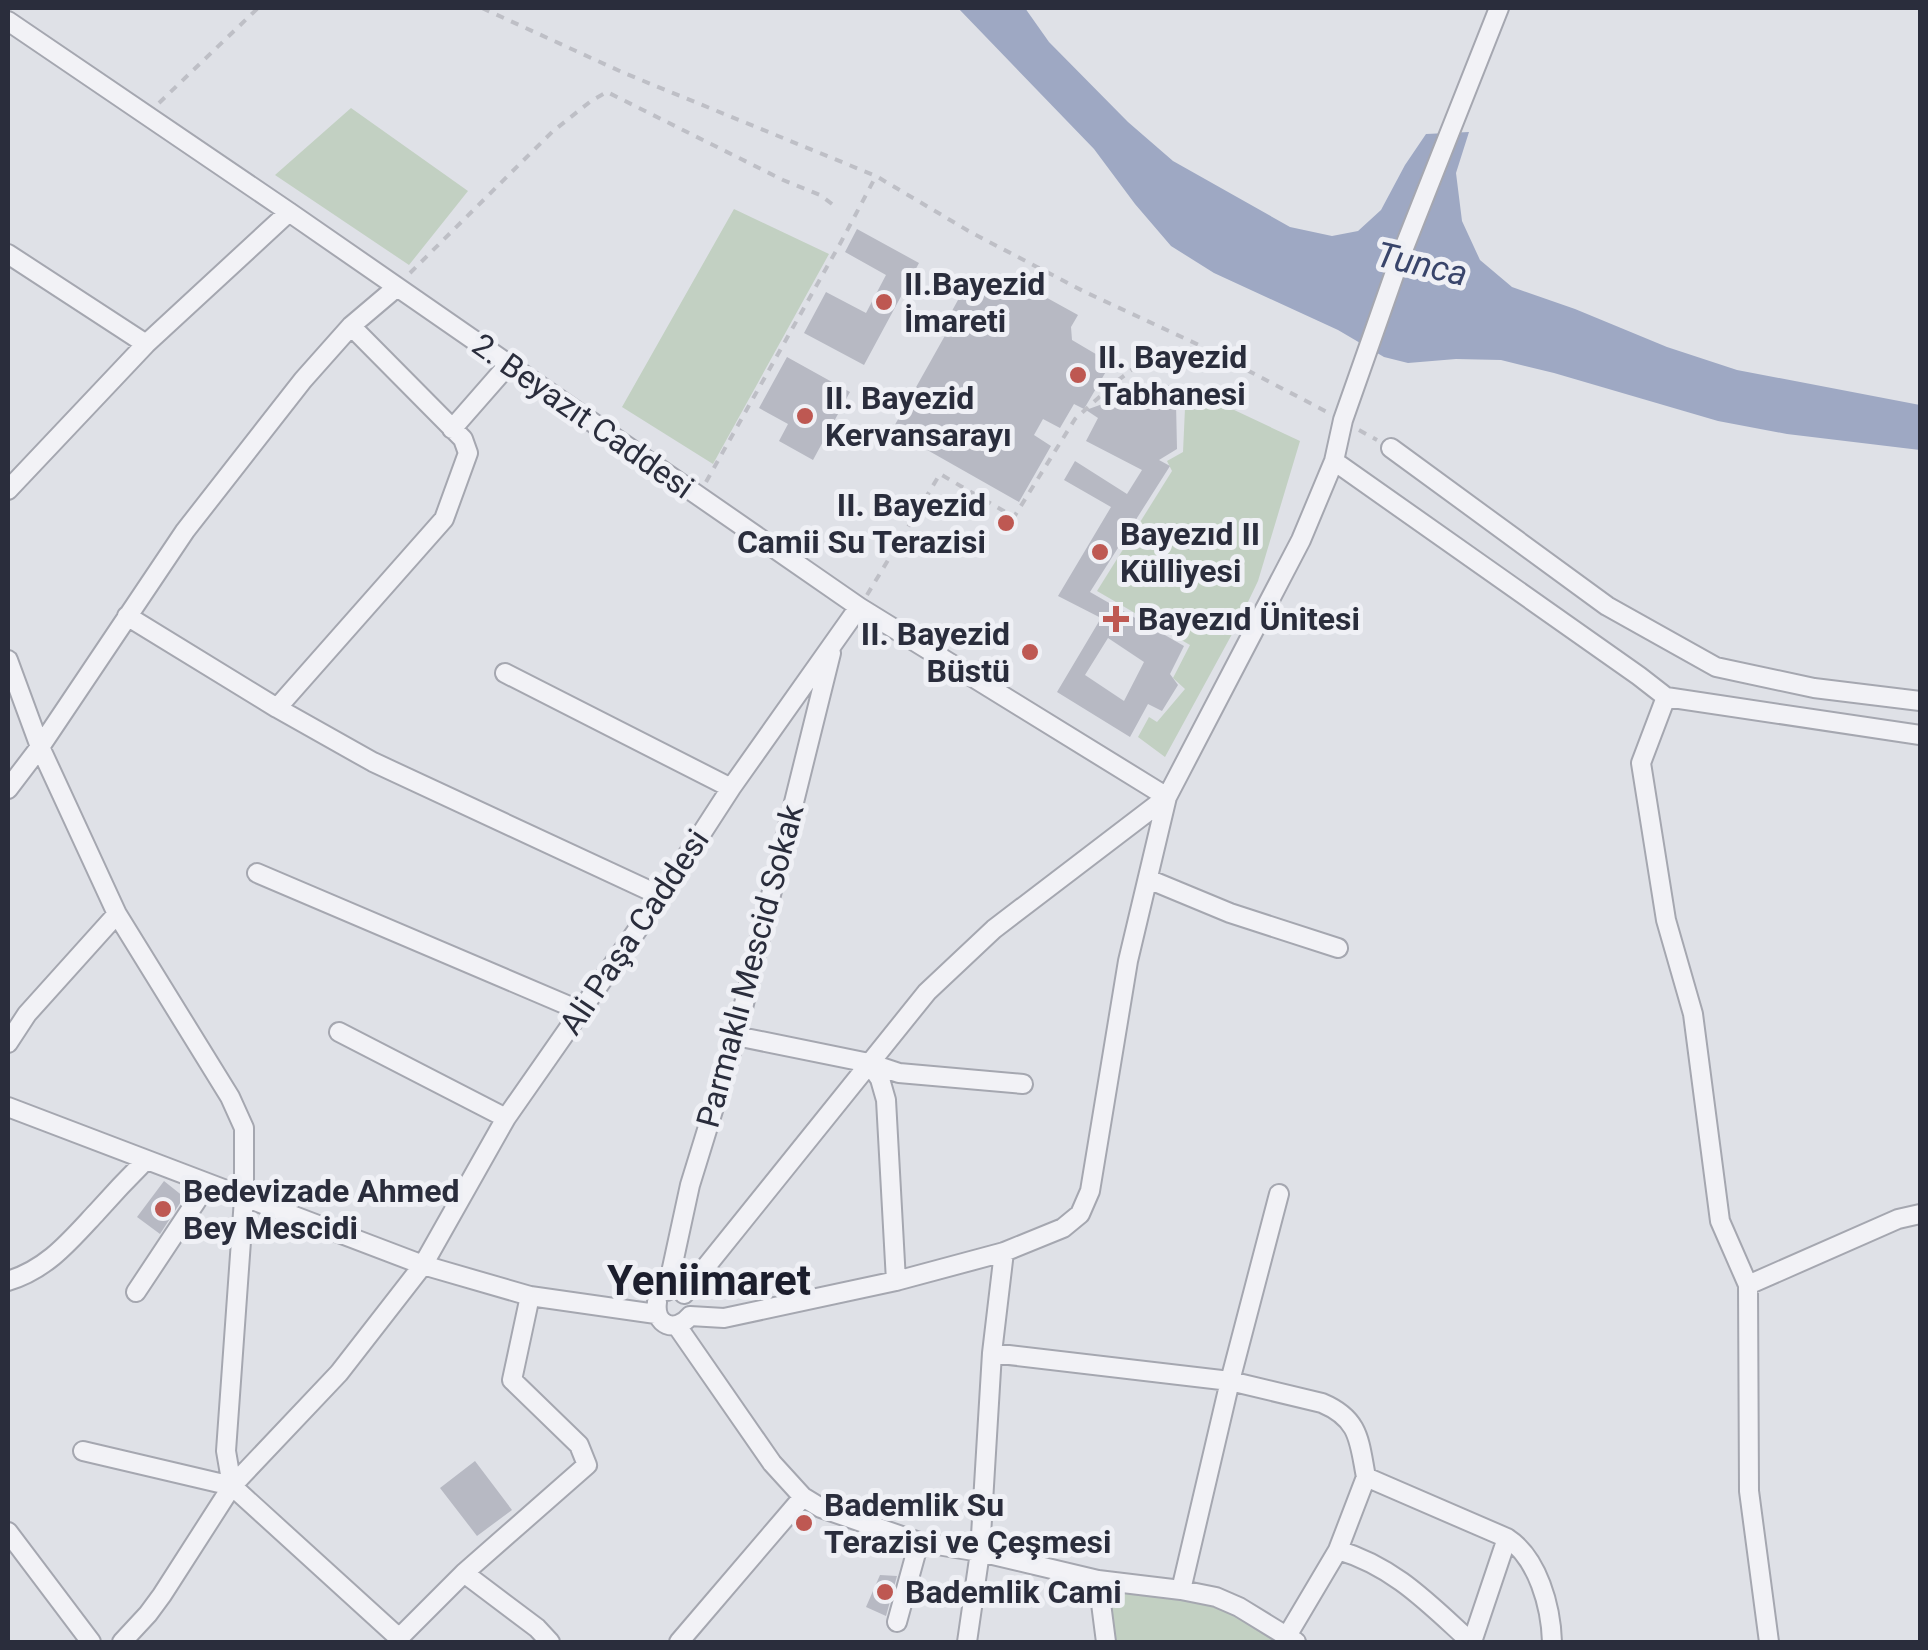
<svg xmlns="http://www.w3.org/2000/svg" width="1928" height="1650" viewBox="0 0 1928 1650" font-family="Roboto,sans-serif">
  <rect width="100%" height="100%" fill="#dfe1e7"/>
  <path fill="#c2d0c2" d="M351,108L468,191L409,265L275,175Z
    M734,209L829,254L713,464L622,407Z
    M1181,385L1300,441L1258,581L1237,625L1165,757L1138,737L1149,717L1157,722L1185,689L1173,678L1190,645L1097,591L1172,471L1167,461L1183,452L1185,408L1176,398Z
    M1120,1588L1205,1604L1255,1623L1275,1642H1114L1110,1610Z"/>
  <path fill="#9ea8c3" d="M958,8H1025L1049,42L1128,122L1173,161L1290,227L1332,236L1358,231L1381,210L1405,165L1426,134L1469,132L1456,173L1462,221L1480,260L1512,287L1575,309L1667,347L1737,370L1920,405V450L1787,434L1718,421L1554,373L1501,360L1456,359L1408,363L1384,357L1338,330L1214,273L1171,246L1135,204L1094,149Z"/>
  <path fill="#b7b9c3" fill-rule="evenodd" d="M857,229L919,263L864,365L804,333L826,292L866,313L886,275L845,252Z
    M1013,279L1078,315L1071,327L1072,340L1111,363L1084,409L1074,404L1060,428L1043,419L1034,435L1051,446L1019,502L892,430L947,332L942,329L969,280L1003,298Z
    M787,357L850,392L813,460L779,441L788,424L759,408Z
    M1156,382L1172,386L1169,397L1176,403L1177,449L1159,460L1170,466L1090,592L1184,646L1170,674L1178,685L1162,711L1148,704L1130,737L1057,692L1101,618L1058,596L1111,507L1064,480L1075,461L1127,494L1142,470L1086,441L1098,418L1086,410L1141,390L1151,394ZM1108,638L1144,662L1124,701L1085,675Z
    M164,1181L184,1197L160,1234L137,1217Z
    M475,1461L512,1510L477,1536L440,1488Z
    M880,1575L897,1576L886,1616L866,1607Z"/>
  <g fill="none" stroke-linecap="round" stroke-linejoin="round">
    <g stroke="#a5a7b0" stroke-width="22">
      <path id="minor" d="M8,21L289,212L859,607L1167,797
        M8,254L146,344
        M351,326L463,439L468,453L444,519L277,708L373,762L661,896
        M452,429L508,365
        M1391,448L1607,606L1716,667L1814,688L1920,701
        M1334,461L1639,676L1666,697L1920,735
        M8,490L146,344L289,212
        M127,616L277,708
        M8,660L40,747L117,914L230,1097L244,1128V1199L226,1451L232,1486
        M505,673L731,788
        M1666,697L1641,763L1666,920L1693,1014L1720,1221L1748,1285L1749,1491L1769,1642
        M8,789L40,747L185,531L303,380L351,326L397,287
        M257,873L581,1011
        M1148,879L1230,913L1338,948
        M339,1032L506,1118
        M736,1036L869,1063L899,1073L1023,1084
        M8,1043L27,1014L117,914
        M869,1063L880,1079L886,1100L896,1281L1004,1252L1063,1228L1080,1214L1090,1191L1128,961L1167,797
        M8,1107L423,1265L530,1296L656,1314
        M8,1281C47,1269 69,1242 96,1213C112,1195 129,1177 146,1160
        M1748,1285L1898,1219L1920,1214
        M667,1291L690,1185L736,1036L831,653
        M136,1292L207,1185
        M684,1294L927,992L994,929L1167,797L1301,540L1334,461L1343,420L1400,258L1499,8
        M657,1302C654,1325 675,1334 690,1316L724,1318L896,1281
        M677,1326L772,1463L803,1497L821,1508L919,1542L980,1552L1098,1580L1181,1590L1216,1597L1239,1607L1296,1642
        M992,1353L1230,1381L1322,1403C1360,1419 1359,1441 1366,1477L1507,1538C1538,1558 1551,1607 1552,1642
        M83,1451L232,1486L399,1638L464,1573L587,1465L579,1445L512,1380L530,1296
        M8,1532L91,1642
        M1338,1550C1395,1567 1429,1604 1471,1642
        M464,1573L537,1628L550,1642
        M1098,1580L1106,1642
        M1181,1590L1230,1381L1279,1194
        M897,1622L919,1542
        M1287,1636L1338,1550L1366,1477
        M122,1642L148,1614L162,1595L232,1486L339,1373L423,1265L506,1118L661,896L731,788L859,607
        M679,1642L803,1497
        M967,1642L980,1552L992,1353L1004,1252
        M1472,1642L1507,1538"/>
    </g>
    <path stroke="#bebfc6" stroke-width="4" stroke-dasharray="8 8" stroke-linecap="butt" d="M482,8L624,73L876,176L972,233L1085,292L1199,345L1329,413
      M159,103L258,8
      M410,273L552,132L591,101L607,92L783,180L820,195L836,207
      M1359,430L1377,440
      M706,482L841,242L876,176
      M867,595L940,474L1014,517L1075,419L1117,381L1146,359L1181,361L1195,358L1199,347"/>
    <use href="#minor" stroke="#f2f2f6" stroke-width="18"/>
  </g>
  <g fill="#be5852" stroke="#eff0f5" stroke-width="4">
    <circle cx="884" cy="302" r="10"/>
    <circle cx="1078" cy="375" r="10"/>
    <circle cx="805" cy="416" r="10"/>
    <circle cx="1006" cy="523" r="10"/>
    <circle cx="1100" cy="552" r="10"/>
    <path d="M1111 604h10v10h10v10h-10v10h-10v-10h-10v-10h10z"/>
    <circle cx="1030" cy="652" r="10"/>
    <circle cx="163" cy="1209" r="10"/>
    <circle cx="804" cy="1523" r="10"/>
    <circle cx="885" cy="1592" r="10"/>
  </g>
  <g text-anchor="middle" stroke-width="10" stroke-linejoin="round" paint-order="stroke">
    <g font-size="32" font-weight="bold" fill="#2a2d3c" stroke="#eff0f5" text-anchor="start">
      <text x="904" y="295">II.Bayezid<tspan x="904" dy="37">İmareti</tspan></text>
      <text x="1098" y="368">II. Bayezid<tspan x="1098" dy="37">Tabhanesi</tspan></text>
      <text x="825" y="409">II. Bayezid<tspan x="825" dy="37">Kervansarayı</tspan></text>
      <text x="986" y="516" text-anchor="end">II. Bayezid<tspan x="986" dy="37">Camii Su Terazisi</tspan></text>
      <text x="1120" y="545">Bayezıd II<tspan x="1120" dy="37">Külliyesi</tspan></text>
      <text x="1138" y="630">Bayezıd Ünitesi</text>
      <text x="1010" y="645" text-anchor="end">II. Bayezid<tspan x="1010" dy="37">Büstü</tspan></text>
      <text x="183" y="1202">Bedevizade Ahmed<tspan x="183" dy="37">Bey Mescidi</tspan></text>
      <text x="824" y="1516">Bademlik Su<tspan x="824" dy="37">Terazisi ve Çeşmesi</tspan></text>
      <text x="905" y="1603">Bademlik Cami</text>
    </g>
    <g font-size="32" fill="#2a2d3c" stroke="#eff0f5">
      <text transform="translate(583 416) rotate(35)" y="11">2. Beyazıt Caddesi</text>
      <text transform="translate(634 932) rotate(-56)" y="11">Ali Paşa Caddesi</text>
      <text transform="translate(750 966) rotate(-75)" y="11">Parmaklı Mescid Sokak</text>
    </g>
    <g font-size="35" font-style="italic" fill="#39456b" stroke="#eff0f5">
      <text transform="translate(1422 264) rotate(13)" y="12">Tunca</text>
    </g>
    <g font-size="42" font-weight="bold" fill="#1c1e2d" stroke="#eff0f5">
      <text x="709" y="1295">Yeniimaret</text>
    </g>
  </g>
  <rect width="1928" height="1650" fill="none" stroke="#2a2d3c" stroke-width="20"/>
</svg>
